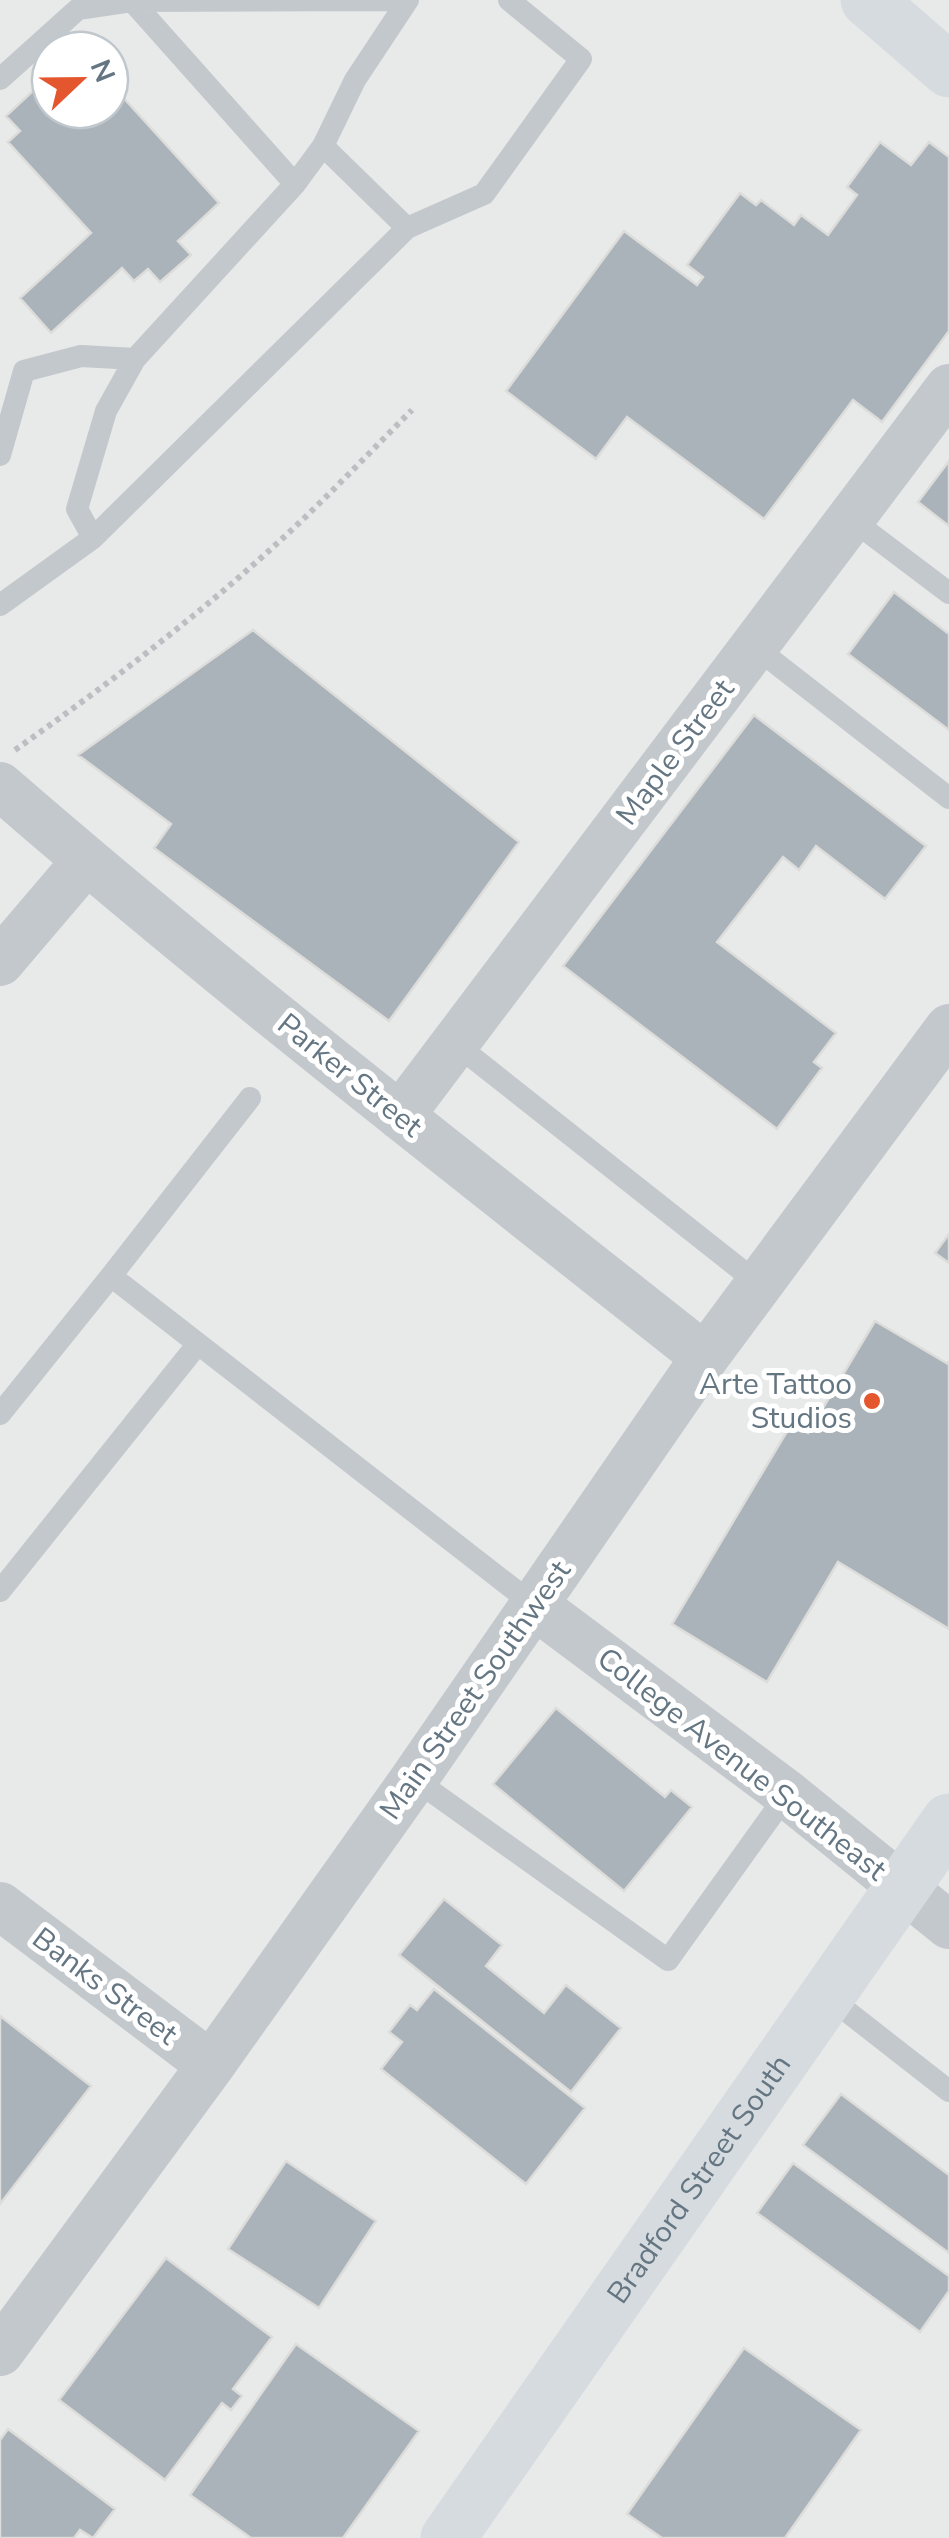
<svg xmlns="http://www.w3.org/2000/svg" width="949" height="2538" viewBox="0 0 949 2538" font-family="'Nunito Sans',sans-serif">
  <rect width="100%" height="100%" fill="#fafaf8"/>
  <path fill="#e8e9e9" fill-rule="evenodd" d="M0,0H949V2538H0ZM50,50H110V110H50Z"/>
  <path fill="#aab3b9" stroke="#dcdcda" stroke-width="2.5" d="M110,83L219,203L178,241L191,255L160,282L148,269L134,281L122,268L51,333L20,298L91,233L8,142L20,131L6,116L37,87L50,101V110H110Z
    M880,142L911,165L929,142L949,157V331L882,422L853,400L764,519L627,417L596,459L506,391L624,231L697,285L703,277L687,265L740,193L756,205L761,200L794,225L801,215L828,235L857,195L847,187Z
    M949,461V526L918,502Z
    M894,592L949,634V730L848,654Z
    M253,630L519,842L389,1021L154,848L171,824L78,755Z
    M754,715L926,846L885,899L816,846L799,870L783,857L717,942L836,1033L814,1062L822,1068L777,1129L563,966Z
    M949,1234V1263L935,1253Z
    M875,1321L948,1364L949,1361V1629L838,1562L767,1682L672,1624L792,1423L808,1433Z
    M556,1708L665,1797L671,1790L692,1807L624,1891L493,1784Z
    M444,1899L502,1945L486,1966L544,2013L566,1985L621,2028L571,2092L399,1955Z
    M434,1989L585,2108L526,2184L381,2069L402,2042L389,2032L410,2005L417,2010Z
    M0,2016L91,2086L0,2204Z
    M841,2094L949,2175V2253L803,2145Z
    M286,2161L376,2221L319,2308L228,2249Z
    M793,2163L949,2276V2291L920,2332L757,2213Z
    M166,2258L272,2337L233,2389L242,2396L231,2410L222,2403L165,2480L59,2400Z
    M296,2344L419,2431L343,2538H251L190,2495Z
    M744,2348L861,2430L785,2538H662L627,2514Z
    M8,2429L115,2509L93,2538L80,2530L74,2538H0V2440Z"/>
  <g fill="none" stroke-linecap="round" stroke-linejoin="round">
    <path stroke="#bbbfc2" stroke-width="6" stroke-dasharray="5 5" stroke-linecap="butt" d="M15,750C114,680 210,607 298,524C337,487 374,448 412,410"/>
    <path stroke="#c3c8cc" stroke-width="22" d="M132,1L295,184
      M0,79L78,9L132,1L398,0
      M323,146L407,228
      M0,455L24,371L81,356L135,359
      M851,519L949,593
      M93,538L77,509L106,411L135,359L295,184L323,146L355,80L408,0
      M0,605L93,538L407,228L484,194L581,59L509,0
      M755,647L949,798
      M453,1042L759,1284
      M250,1098L111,1276L534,1605
      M0,1414L111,1276
      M0,1591L197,1345
      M414,1779L668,1960L787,1794
      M826,1995L949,2091"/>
    <path stroke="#c3c8cc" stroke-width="48" d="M0,786C228,984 468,1169 705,1357
      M0,962L86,861
      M400,1116L949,388
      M534,1605L787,1794L949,1925
      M0,1906L211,2065
      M0,2352L211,2065L414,1779L705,1357L949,1028"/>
    <path stroke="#d6dbdf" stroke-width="55" id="s1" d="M448,2538L949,1821"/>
    <path stroke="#d6dbdf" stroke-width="55" d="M868,0L949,70"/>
  </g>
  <circle fill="#e4572e" stroke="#fff" stroke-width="4" cx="872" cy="1401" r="10"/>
  <g text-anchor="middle" stroke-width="10" stroke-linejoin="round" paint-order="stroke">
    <g font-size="30" fill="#657683" stroke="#fff">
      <text transform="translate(675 752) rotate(-53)" y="10">Maple Street</text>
      <text transform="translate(350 1075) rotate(39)" y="10">Parker Street</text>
      <text transform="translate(475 1690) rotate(-55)" y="10">Main Street Southwest</text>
      <text transform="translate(742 1764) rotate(38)" y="10">College Avenue Southeast</text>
      <text transform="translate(105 1986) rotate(37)" y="10">Banks Street</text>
      <text dy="10" stroke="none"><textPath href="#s1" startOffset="438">Bradford Street South</textPath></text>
    </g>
    <g font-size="30" fill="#657683" stroke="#fff" text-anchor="end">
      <text x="852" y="1394">Arte Tattoo<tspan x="852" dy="34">Studios</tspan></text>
    </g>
  </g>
  <g transform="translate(80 80) rotate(68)"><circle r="48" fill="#ffffff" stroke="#c1c8cd" stroke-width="2.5"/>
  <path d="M0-8L18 38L0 25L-18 38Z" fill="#e4572e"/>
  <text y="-15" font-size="28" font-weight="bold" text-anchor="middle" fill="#657683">N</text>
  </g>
</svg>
